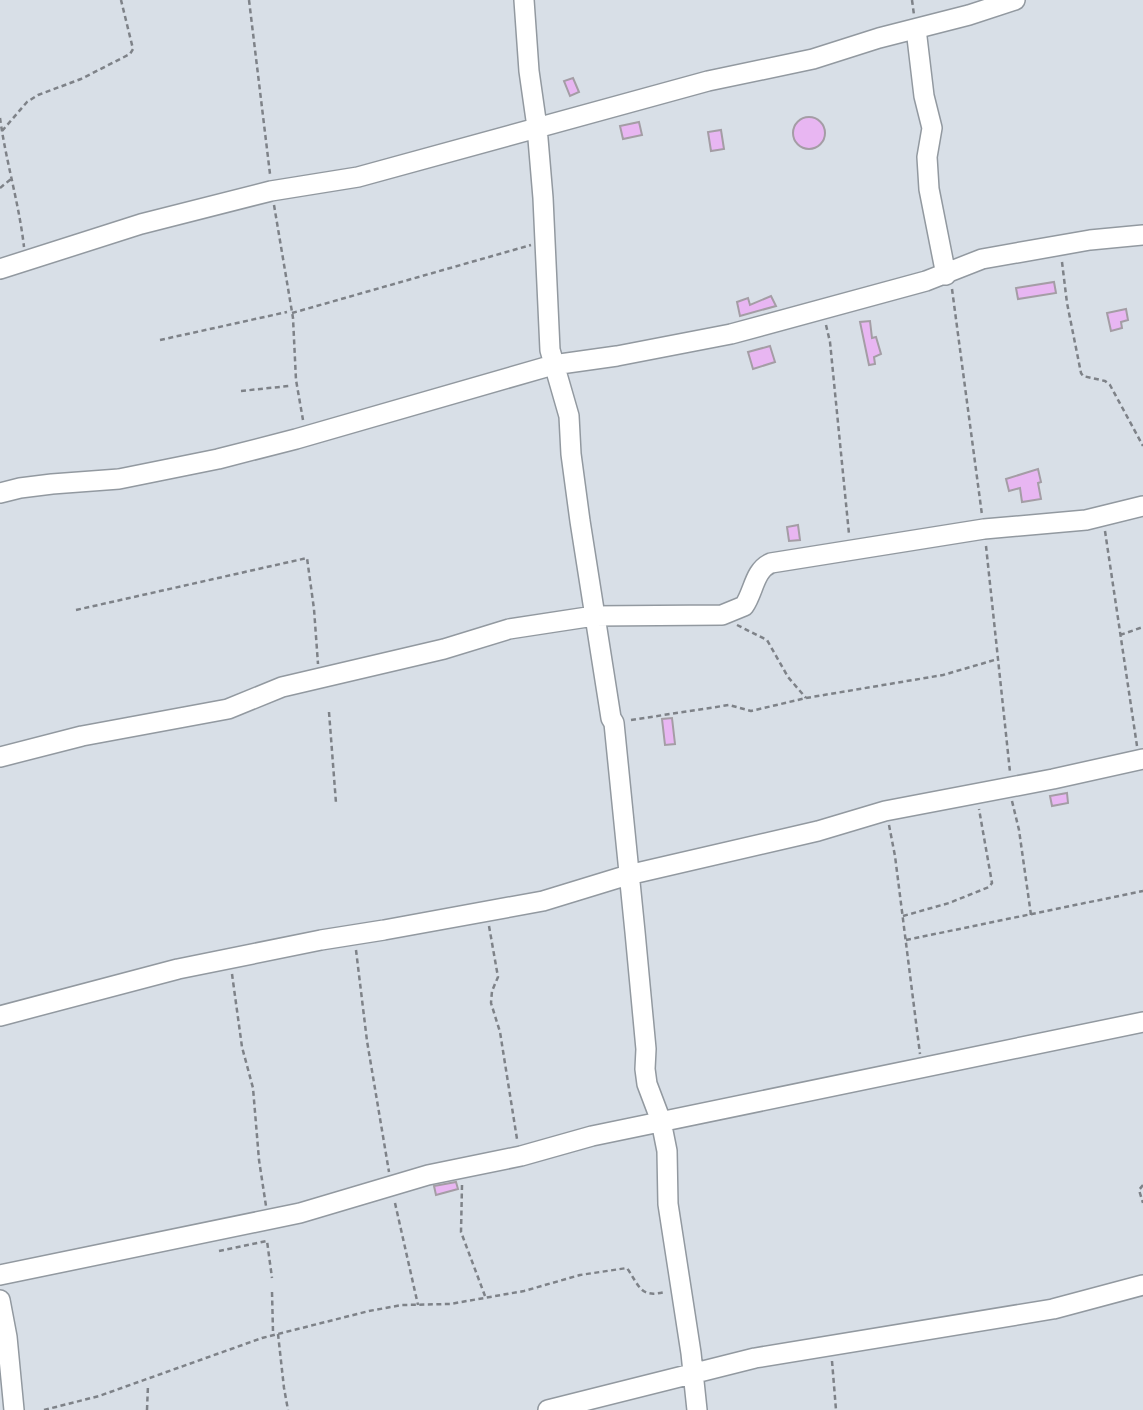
<svg xmlns="http://www.w3.org/2000/svg" width="1143" height="1410" viewBox="0 0 1143 1410" font-family="Manrope,sans-serif">
  <rect width="100%" height="100%" fill="#d8dfe7"/>
  <path fill="#e8b6f2" stroke="#a49da5" stroke-width="2" d="M573,78L579,92L570,96L564,81Z
    M793 133a16 16 0 1 1 32 0a16 16 0 1 1-32 0Z
    M639,122L642,135L623,139L620,126Z
    M721,130L724,149L711,151L708,132Z
    M1054,282L1056,293L1018,299L1016,288Z
    M771,296L776,306L740,316L737,302L748,298L750,305Z
    M1126,309L1128,320L1121,322L1122,328L1111,331L1107,313Z
    M870,321L872,338L876,337L881,354L874,357L875,364L869,365L860,322Z
    M770,346L775,362L753,369L748,352Z
    M1038,469L1041,482L1038,483L1041,499L1022,502L1020,488L1009,491L1006,479Z
    M798,525L800,540L789,541L787,527Z
    M672,718L675,744L665,745L662,719Z
    M1067,793L1068,803L1052,806L1050,796Z
    M456,1182L458,1189L436,1195L434,1186Z"/>
  <g fill="none" stroke-linecap="round" stroke-linejoin="round">
    <g stroke="#9299a0" stroke-width="22">
      <path id="minor" d="M524,0L529,71L537,127L543,198L550,350L569,416L571,454L580,521L611,718L614,723L635,932L646,1049L645,1069L647,1084L661,1121L667,1151L668,1204L691,1353L697,1410
        M916,29L924,96L932,128L927,157L929,189L946,275
        M0,269L141,224L271,191L358,177L708,81L813,59L879,38L969,15L1015,0
        M0,493L20,488L52,484L119,479L218,459L296,439L553,365L617,356L731,334L926,281L982,259L1090,240L1143,235
        M0,757L82,736L228,709L282,687L444,649L509,629L594,616L722,615L744,606C754,592 754,570 771,563L984,529L1086,520L1143,506
        M0,1016L178,969L321,940L384,930L543,901L628,875L818,831L885,811L1053,779L1143,759
        M0,1275L300,1213L428,1175L521,1156L592,1136L1143,1022
        M0,1300L7,1337L14,1410
        M548,1410L755,1358L1053,1309L1143,1285"/>
    </g>
    <path stroke="#7e8288" stroke-width="2.5" stroke-dasharray="5 3.5" stroke-linecap="butt" d="M249,0L270,174
      M912,0L914,15
      M0,118C6,162 19,203 24,247
      M2,131L27,102L38,95L81,79L130,54L133,49L121,0
      M0,188L11,179
      M274,205L293,318L296,380L303,420
      M1062,262L1067,303L1081,373L1083,376L1105,381L1110,385L1143,446
      M952,289L982,515
      M292,313L531,245
      M826,325L830,342L849,534
      M160,340L287,312
      M241,391L289,386
      M1105,531L1137,746
      M986,546L1010,772
      M76,610L307,558L314,609L318,664
      M737,625L767,640L788,677L806,698
      M1120,635L1143,627
      M329,712L336,803
      M631,720L729,705L751,711L806,698L943,675L998,659
      M1012,801L1019,830L1031,915
      M889,825L895,856L920,1054
      M903,916L949,903L989,887L992,883L979,809
      M489,926L498,977L492,991L491,1003L500,1032L517,1139
      M906,940L1143,891
      M356,950L367,1041L389,1172
      M232,974L242,1047L253,1088L259,1160L266,1206
      M462,1185L461,1232L485,1296
      M1143,1185L1139,1190L1143,1203
      M395,1203L418,1305
      M219,1251L267,1241L272,1278
      M272,1292L273,1332
      M278,1334L284,1388L288,1410
      M832,1361L836,1410
      M44,1410L99,1396L262,1338L369,1311L402,1305L450,1304L524,1291L580,1275L627,1268C640,1287 640,1298 665,1292
      M147,1410L148,1385"/>
    <use href="#minor" stroke="#fff" stroke-width="19"/>
  </g>
</svg>
